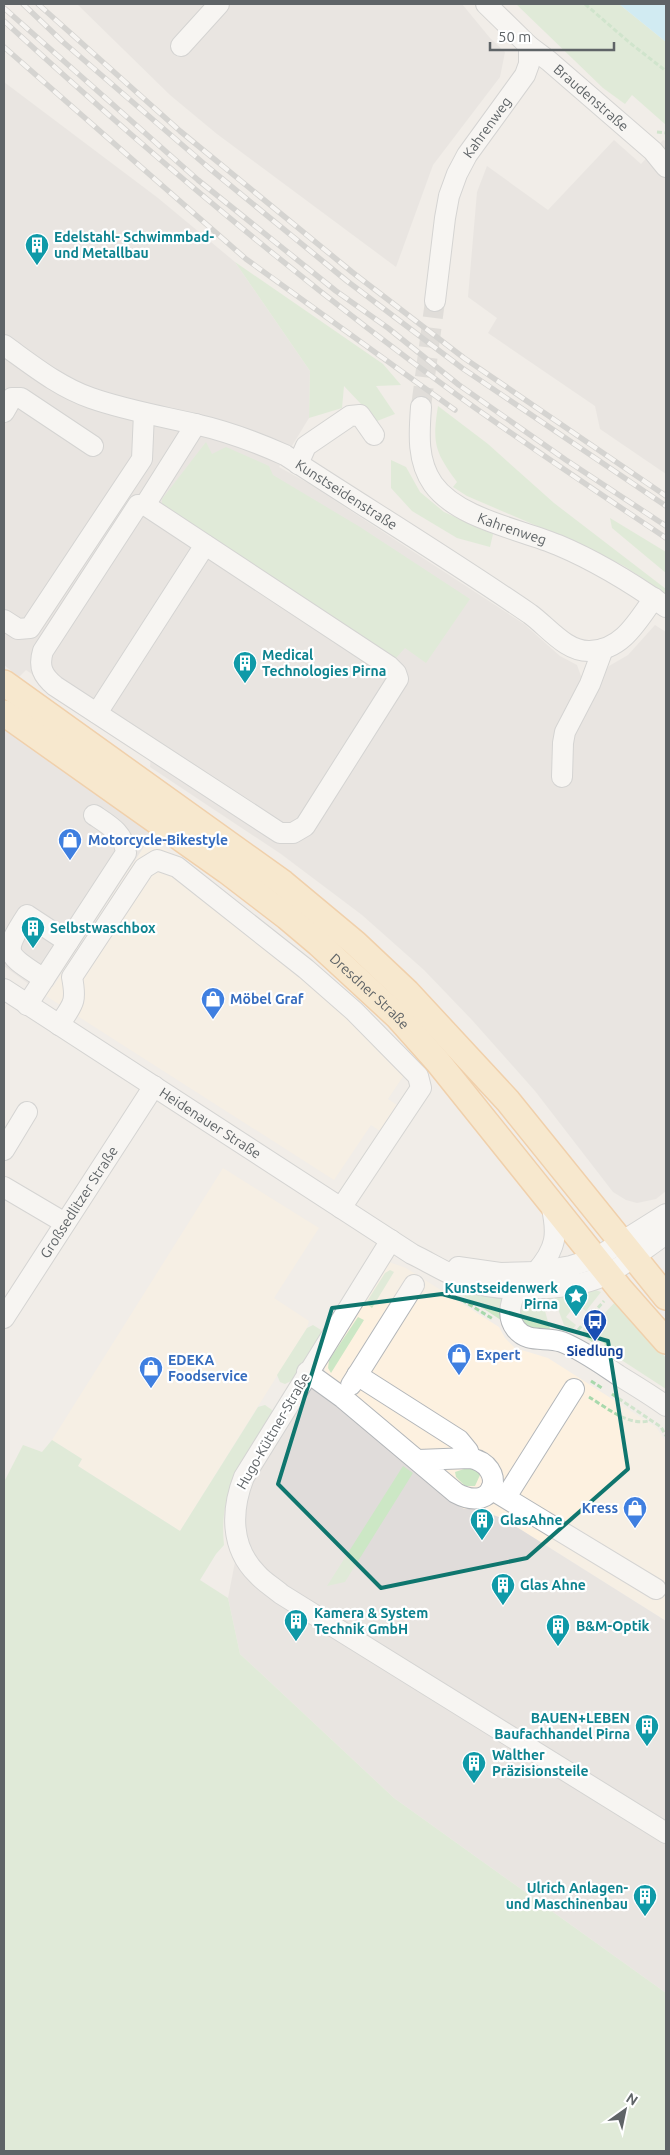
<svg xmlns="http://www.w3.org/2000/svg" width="670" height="2155" viewBox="0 0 670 2155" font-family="Ubuntu,sans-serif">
  <rect width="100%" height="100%" fill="#f1ede8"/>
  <path fill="#fdf1e0" d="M157,843L191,868L412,1063L388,1099L400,1107L383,1133L371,1125L334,1180L43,994L49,984L53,987L146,844Z
    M223,1168L319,1228L274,1298L309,1321L307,1328L180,1531L78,1466L82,1459L52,1440Z
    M389,1262L406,1268L499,1327L505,1338L515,1348L548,1358L656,1427L666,1442V1621L504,1519L477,1509H464L457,1505L315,1387L325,1372L324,1355L383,1265Z"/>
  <path fill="#e0dcda" d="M77,4H462L490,38L505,52L500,77L433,165L396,267L217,134L170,95Z
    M4,82L158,198L235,262L310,371L309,418L279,467L308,483L524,624L560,656L577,665L581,676L603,674L609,666L628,655L655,625L666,632V1191L656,1199L637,1203L626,1200L613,1192L535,1091L472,1020L424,970L362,915L281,854L150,767L151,756L26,670L19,677L4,665Z
    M614,140L641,164L663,140L666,141V474L600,429L595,406L488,333L497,318L468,297L477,192L487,166L548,210Z
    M4,725L154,831L52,987L49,985L37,990L4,966Z
    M315,1387L457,1505L464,1509H477L504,1519L666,1621V1993L394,1798L240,1654L228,1598L251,1480L304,1391Z"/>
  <path fill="#cce7c5" d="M516,4H619L666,42V125L632,95L625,104L603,88Z
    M235,262L383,364L401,385L376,386L395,414L377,421L344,386L342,408L309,418L310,371Z
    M438,406L488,444L554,503L666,589V594L624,566L579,544L467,496L453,487L457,482C435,452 432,444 438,406Z
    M206,442L212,454L226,447L269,466L273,475L360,527L470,599L426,663L405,648L395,659L162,505V499Z
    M391,460L406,467L420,492L444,512L493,534L490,547L457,538L412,511L391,488Z
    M610,518L666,552V573L612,528Z
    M390,1270L394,1272L372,1308L366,1303L385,1273Z
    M456,1289L505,1299L504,1322L456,1291Z
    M593,1289L601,1292L586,1311L576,1304L566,1317L576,1325L573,1329L564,1325L558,1309L545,1311L550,1329C536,1331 524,1329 520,1313L526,1302L541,1298Z
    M616,1301L666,1358V1389L603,1348L605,1344L595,1337L592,1342L583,1335V1329L600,1311L604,1314Z
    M358,1317L364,1320L331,1373L328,1368L329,1360Z
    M313,1325L321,1330V1337L293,1380L285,1384L280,1382L277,1375L307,1328Z
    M265,1405L272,1410V1416C245,1461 218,1489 224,1545L216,1554L200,1580L228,1598L240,1654L394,1798L666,1993V2151H4V1482L23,1445L42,1452L52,1440L82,1459L78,1466L180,1531L258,1407Z
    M403,1466L413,1473L345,1582L327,1586Z
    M467,1468L477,1470L480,1475L475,1486H465L456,1477L455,1472Z"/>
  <path fill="#abe9fe" d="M619,4H666V42Z"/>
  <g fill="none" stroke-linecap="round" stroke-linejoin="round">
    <path stroke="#cccbc8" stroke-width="20" stroke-dasharray="20 10" stroke-linecap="butt" d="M421,407L435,301"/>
    <g stroke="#b3b6b9" stroke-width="22">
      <g id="minor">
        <path id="s1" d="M486,4L529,46L549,61L653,151L666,167"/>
        <path d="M181,46L219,4"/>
        <path id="s2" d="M435,301L445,218L449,196L457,174L467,155L525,75L529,64V46"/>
        <path id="s3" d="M4,345C32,365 59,387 91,398C125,410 160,416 195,424C226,431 256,442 285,455C366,508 450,559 530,614C548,627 566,652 590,651C622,650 637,622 654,598"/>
        <path id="s4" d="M421,407C419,434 417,461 433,484C458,519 520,529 558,545C596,561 632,583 666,607"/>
        <path d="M4,412L12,398H21L93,446"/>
        <path d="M298,464L306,446L350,416L360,415L374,435"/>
        <path d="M138,505H145L389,666L396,673L398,679L305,826L293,833H280L55,686C43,676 38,667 43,651Z"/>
        <path d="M145,505L196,424"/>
        <path d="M4,620L18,629L30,628L142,459L144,413"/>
        <path d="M97,713L205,545"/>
        <path d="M562,777L563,743L565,732L590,684L603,649"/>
        <path d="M44,979C6,954 1,955 27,915L68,942"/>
        <path id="s5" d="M4,989L412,1254C431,1263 450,1276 470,1282C504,1293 578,1291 609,1273C629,1262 647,1247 666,1234"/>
        <path d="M27,1005L126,853C124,833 109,825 94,815"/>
        <path d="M59,1025C73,1004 77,1003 72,977L144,868L157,860L177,867L306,969L354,1011L418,1076L421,1088L341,1208"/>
        <path d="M4,1150L27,1112"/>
        <path d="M4,1187L65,1223"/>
        <path d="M391,1240L244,1477C231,1510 230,1547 257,1574C264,1582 273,1587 281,1594L666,1833"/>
        <path d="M458,1267L500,1273L536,1272L571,1266L596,1258L666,1214"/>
        <path d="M536,1272C557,1248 558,1234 551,1204"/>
        <path d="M516,1289C511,1303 506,1316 516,1329C528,1344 546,1336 562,1342C582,1350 600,1363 618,1375C634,1385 651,1395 666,1406"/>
        <path id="s6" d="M4,1318L154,1086"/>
        <path d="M307,1372L343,1398L456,1493C497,1515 507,1465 470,1458L418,1460"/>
        <path d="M357,1375L459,1440L468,1451L470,1458"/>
        <path d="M351,1385L414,1285"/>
        <path d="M491,1489L656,1589"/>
        <path d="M506,1497L574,1389"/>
      </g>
    </g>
    <g stroke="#f0ad62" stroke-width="28">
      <g id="major">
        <path d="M4,683L283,883L355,943L407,992L508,1101L666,1297"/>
        <path id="s7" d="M4,713L227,871L287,917L319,944L397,1016L438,1062L620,1289L666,1341"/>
      </g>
    </g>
    <path stroke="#a8d9ac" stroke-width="3" stroke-dasharray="5 2.5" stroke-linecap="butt" d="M585,4L630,43L666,71
      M657,132L666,133
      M462,1300L493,1319
      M578,1330L604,1301
      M591,1381L602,1388
      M612,1394L661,1427L666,1436
      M589,1397C607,1408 631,1428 651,1420"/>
    <use href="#minor" stroke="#fff" stroke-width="20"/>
    <use href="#major" stroke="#fee2b0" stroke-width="25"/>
    <g stroke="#b4b5b5" stroke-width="5.5">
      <path id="rail" d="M23,4L63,42L209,168L347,281L462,368L666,506
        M38,4L180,131L352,272L464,358L666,496
        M4,8L198,180L336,291L388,328L459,385L566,460L666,526
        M4,21C148,153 299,280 457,395C525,444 596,491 666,538
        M4,47L246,259L455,410"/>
    </g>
    <use href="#rail" stroke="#fff" stroke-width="4" stroke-dasharray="11" stroke-linecap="butt"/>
  </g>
  <path d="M0 0H670V2155H0ZM442,1294L608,1341L628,1469L527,1558L381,1588L278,1484L332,1308Z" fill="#f1ede8" fill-opacity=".55" fill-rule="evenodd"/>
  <path fill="none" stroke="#0f766e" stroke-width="4" stroke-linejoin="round" d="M442,1294L608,1341L628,1469L527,1558L381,1588L278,1484L332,1308Z"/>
  <defs>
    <g id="building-pin" transform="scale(1.25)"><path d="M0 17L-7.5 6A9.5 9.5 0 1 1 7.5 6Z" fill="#0f9aa8" stroke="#fff"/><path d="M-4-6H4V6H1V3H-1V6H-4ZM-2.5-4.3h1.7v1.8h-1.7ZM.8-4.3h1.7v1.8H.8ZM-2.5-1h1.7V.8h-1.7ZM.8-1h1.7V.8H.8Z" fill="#fff"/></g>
    <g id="shop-pin" transform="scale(1.25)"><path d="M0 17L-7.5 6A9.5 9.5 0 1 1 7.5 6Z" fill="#3f7fe0" stroke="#fff"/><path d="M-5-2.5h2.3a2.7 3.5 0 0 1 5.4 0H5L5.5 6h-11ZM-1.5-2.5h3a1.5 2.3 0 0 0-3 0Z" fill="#fff"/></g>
    <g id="sight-pin" transform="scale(1.25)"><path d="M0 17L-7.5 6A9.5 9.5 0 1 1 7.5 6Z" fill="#0f9aa8" stroke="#fff"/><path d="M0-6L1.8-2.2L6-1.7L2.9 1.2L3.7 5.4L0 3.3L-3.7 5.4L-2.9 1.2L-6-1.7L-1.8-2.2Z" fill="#fff"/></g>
    <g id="bus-pin" transform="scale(1.25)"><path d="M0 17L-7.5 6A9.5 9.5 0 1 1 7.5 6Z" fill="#1a4fb4" stroke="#fff"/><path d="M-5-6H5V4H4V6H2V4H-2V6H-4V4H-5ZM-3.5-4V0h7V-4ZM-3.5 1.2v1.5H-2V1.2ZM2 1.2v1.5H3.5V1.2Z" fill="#fff"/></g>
  </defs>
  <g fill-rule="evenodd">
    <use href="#building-pin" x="37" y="245"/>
    <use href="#building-pin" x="245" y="663"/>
    <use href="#shop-pin" x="70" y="840"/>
    <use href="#building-pin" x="33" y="928"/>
    <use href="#shop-pin" x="213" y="999"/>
    <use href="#sight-pin" x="576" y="1296"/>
    <use href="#bus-pin" x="595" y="1321"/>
    <use href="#shop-pin" x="459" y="1355"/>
    <use href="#shop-pin" x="151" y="1368"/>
    <use href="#shop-pin" x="635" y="1508"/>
    <use href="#building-pin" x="482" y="1520"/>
    <use href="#building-pin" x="503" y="1585"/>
    <use href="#building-pin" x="296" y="1621"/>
    <use href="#building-pin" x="558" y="1626"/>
    <use href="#building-pin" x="647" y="1726"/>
    <use href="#building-pin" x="474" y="1763"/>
    <use href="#building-pin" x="645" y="1896"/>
  </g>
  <g text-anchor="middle" stroke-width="4.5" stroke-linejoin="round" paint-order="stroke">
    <g font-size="14" fill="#5f6467" stroke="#fff">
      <text dy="5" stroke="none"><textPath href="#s1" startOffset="141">Braudenstraße</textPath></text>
      <text dy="5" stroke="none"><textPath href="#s2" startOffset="185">Kahrenweg</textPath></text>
      <text dy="5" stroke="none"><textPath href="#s3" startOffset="378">Kunstseidenstraße</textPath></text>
      <text dy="5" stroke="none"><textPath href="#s4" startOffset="172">Kahrenweg</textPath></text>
      <text dy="5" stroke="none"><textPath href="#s7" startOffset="460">Dresdner Straße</textPath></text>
      <text dy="5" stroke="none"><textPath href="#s5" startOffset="246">Heidenauer Straße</textPath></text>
      <text dy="5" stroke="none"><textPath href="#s6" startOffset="138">Großsedlitzer Straße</textPath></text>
      <text transform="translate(273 1431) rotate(-60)" y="5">Hugo-Küttner-Straße</text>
    </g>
    <g font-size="14" font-weight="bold" fill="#0d838f" stroke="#fff" text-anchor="start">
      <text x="54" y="242">Edelstahl- Schwimmbad-<tspan x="54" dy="16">und Metallbau</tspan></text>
      <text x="262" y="660">Medical<tspan x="262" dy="16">Technologies Pirna</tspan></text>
      <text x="50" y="933">Selbstwaschbox</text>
      <text x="558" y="1293" text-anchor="end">Kunstseidenwerk<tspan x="558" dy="16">Pirna</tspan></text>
      <text x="500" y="1525">GlasAhne</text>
      <text x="520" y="1590">Glas Ahne</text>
      <text x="314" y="1618">Kamera &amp; System<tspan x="314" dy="16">Technik GmbH</tspan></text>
      <text x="576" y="1631">B&amp;M-Optik</text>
      <text x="630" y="1723" text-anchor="end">BAUEN+LEBEN<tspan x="630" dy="16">Baufachhandel Pirna</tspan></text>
      <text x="492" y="1760">Walther<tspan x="492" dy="16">Präzisionsteile</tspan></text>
      <text x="628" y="1893" text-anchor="end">Ulrich Anlagen-<tspan x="628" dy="16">und Maschinenbau</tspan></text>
    </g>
    <g font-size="14" font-weight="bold" fill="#366cbe" stroke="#fff" text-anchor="start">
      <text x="88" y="845">Motorcycle-Bikestyle</text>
      <text x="230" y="1004">Möbel Graf</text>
      <text x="476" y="1360">Expert</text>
      <text x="168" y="1365">EDEKA<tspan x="168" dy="16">Foodservice</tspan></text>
      <text x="618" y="1513" text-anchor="end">Kress</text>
    </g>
    <g font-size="14" font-weight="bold" fill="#164399" stroke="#fff">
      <text x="595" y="1356">Siedlung</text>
    </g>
  </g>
  <rect width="670" height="2155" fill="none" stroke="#5f6467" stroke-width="10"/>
  <g transform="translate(625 2110) rotate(33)" stroke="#ffffff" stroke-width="4" paint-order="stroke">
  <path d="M0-4L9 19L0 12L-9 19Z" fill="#5f6467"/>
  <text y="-8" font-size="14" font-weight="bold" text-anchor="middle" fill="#5f6467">N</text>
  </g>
  <path d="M490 42v8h124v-8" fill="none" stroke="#5f6467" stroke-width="2.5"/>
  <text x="498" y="42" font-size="15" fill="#5f6467" stroke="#ffffff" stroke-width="4" paint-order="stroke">50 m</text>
</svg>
